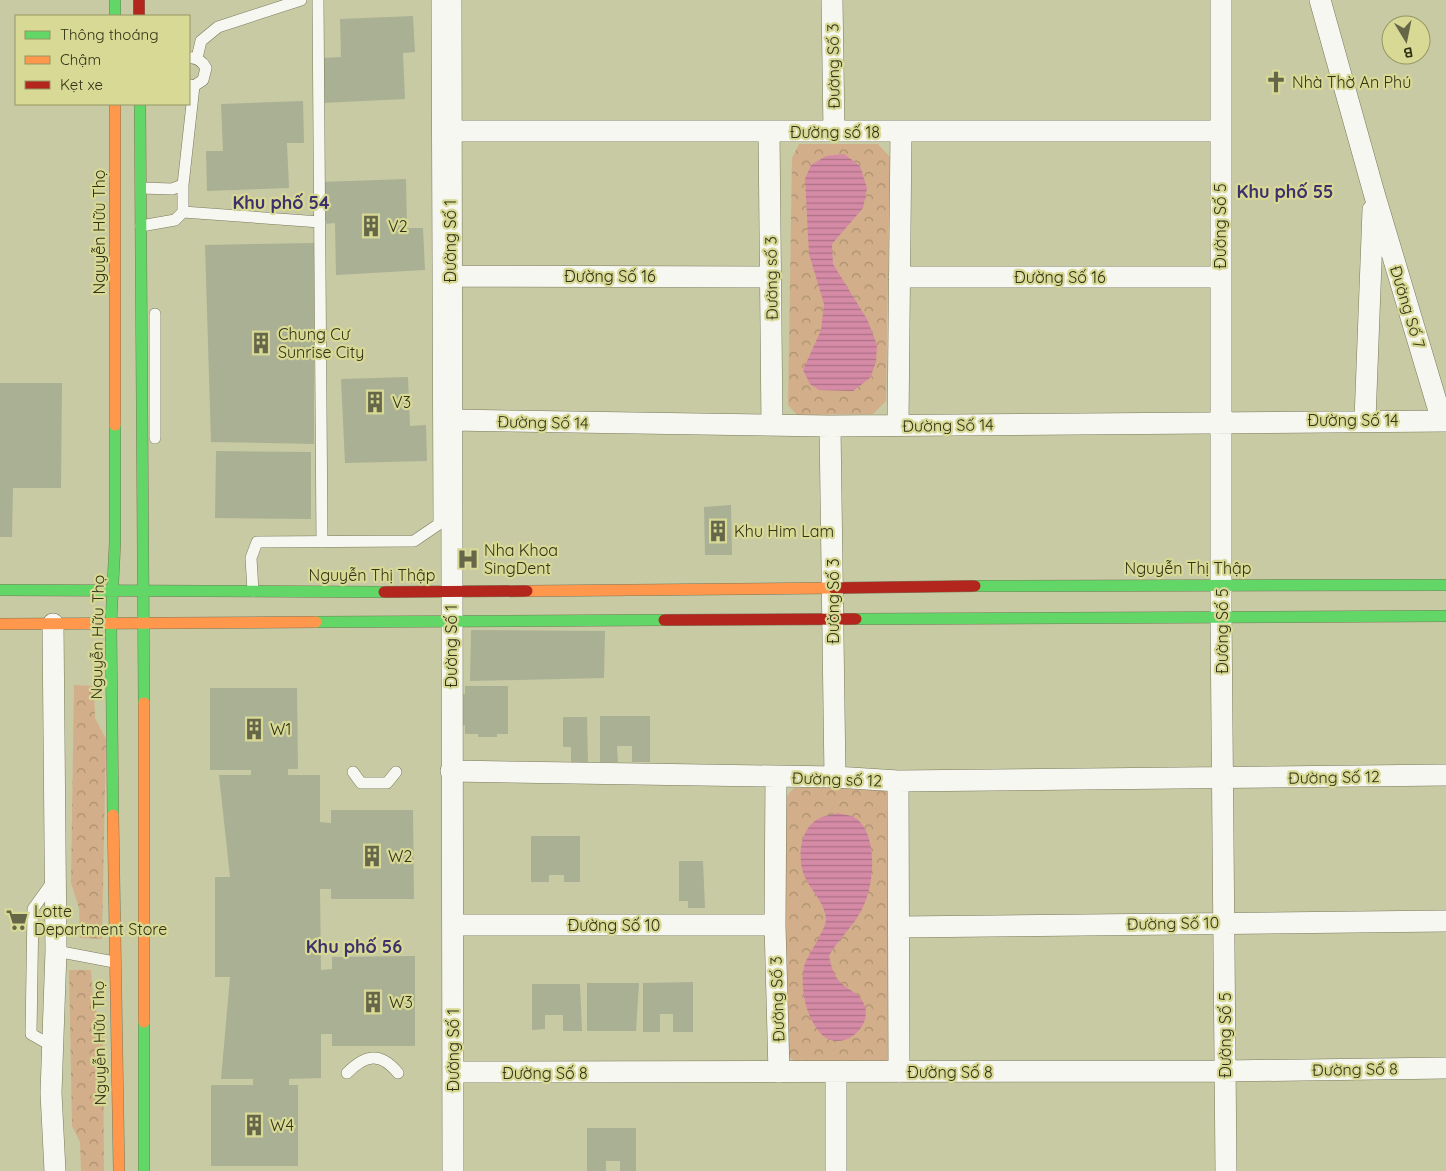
<svg xmlns="http://www.w3.org/2000/svg" width="1446" height="1171" viewBox="0 0 1446 1171" font-family="Quicksand,sans-serif">
  <defs>
    <pattern id="park-crowns" width="20" height="18" patternUnits="userSpaceOnUse" patternTransform="scale(1.25)"><rect width="20" height="18" fill="#d2af8a"/><path d="M2 6a3 3 0 1 1 6 0M12 15a3 3 0 1 1 6 0" fill="none" stroke="#ab8f70"/></pattern>
    <pattern id="water-rules" width="6" height="5" patternUnits="userSpaceOnUse" patternTransform="scale(1.25)"><rect width="6" height="5" fill="#d58aa5"/><path d="M0 2.5h6" fill="none" stroke="#ad7185"/></pattern>
  </defs>
  <rect width="100%" height="100%" fill="#c8caa4"/>
  <path fill="url(#park-crowns)" d="M799,144H878L890,157L886,401L873,414L797,415L788,405L792,158Z
    M74,685L94,686L95,718L106,739L102,939L80,938L79,908L71,883Z
    M884,787L893,803L892,1054L885,1063H796L785,1053L782,801L794,788Z
    M69,970H91L93,1000L103,1032L104,1171H81L80,1142L72,1126Z"/>
  <path fill="url(#water-rules)" d="M844,154L860,166L867,188L863,208L832,244L833,264L867,319L877,345L876,362L870,378L853,391L819,390L810,384L803,370L821,330L824,304L809,254L805,179L811,165L826,156Z
    M838,813C844,815 852,815 857,819C880,838 874,894 858,916C849,931 837,941 829,956C831,965 833,974 839,981C848,991 861,992 865,1007C872,1030 836,1057 817,1029C805,1012 800,987 804,967C806,959 812,950 816,943C819,937 826,926 826,919C825,902 810,890 804,875C797,857 800,827 820,818C825,815 833,815 838,813Z"/>
  <path fill="#aab094" d="M413,16L415,52L403,53L405,99L322,103L321,58L341,57L340,19Z
    M303,101L304,143H287L289,188L207,191L206,151H223L221,104Z
    M406,179L407,228H423L425,270L336,275L335,223L323,224L321,182Z
    M314,243V444L211,442L205,245Z
    M408,377L410,426L426,425L427,461L345,463L341,379Z
    M0,383H62L61,488H13L12,537H0Z
    M216,451L311,452V519L215,518Z
    M731,505L732,555H705L704,507Z
    M471,630L605,631L604,678L470,681Z
    M465,686H508V734H497V737H478V734H465V725H459V694H465Z
    M210,688H297L298,769H288V775H320V822L331,823V810H413L414,899H331V889H320L321,970L332,969V957L415,956V1046H332V1034H321V1078L289,1079V1085H298V1166H211V1085H253V1079H221L230,977H215V877H230L219,775H251V770H210Z
    M600,716H650V762H632V746H617L618,762H600Z
    M563,717H587L588,764H571V747H563Z
    M531,836H580V882H564V875H549V882H531Z
    M679,861H703L705,908H688V901H679Z
    M693,982V1032H673V1014H660V1032H643V983Z
    M587,983H639L636,1031H587Z
    M532,984H580L582,1031H563V1015H545V1029L532,1030Z
    M587,1128H636V1171H620V1161H606V1171H587Z"/>
  <g fill="none" stroke-linecap="round" stroke-linejoin="round">
    <g stroke="#797a5b" stroke-width="12">
      <path id="lane" d="M318,0L322,542
        M189,58C197,57 202,61 206,68L203,80L194,86L189,85
        M197,58L201,41L218,27L301,0
        M183,185L194,86
        M141,188L172,189L183,185V212L175,220L141,226
        M183,212L320,222
        M155,438V314
        M253,591L251,558L257,542L414,541L439,524L437,0
        M353,772L361,783H387L396,772
        M56,951L114,962
        M52,1046L31,1034L33,909L53,881
        M347,1073C365,1055 380,1051 398,1073"/>
    </g>
    <g stroke="#797a5b" stroke-width="22">
      <path id="street" d="M451,0L453,1171
        M832,0L834,131
        M1221,0V616L1226,1171
        M1320,0L1374,193L1442,421
        M450,131H1220
        M769,131L772,425
        M450,276L771,277
        M899,277H1220
        M450,420L830,426L1446,421
        M1365,420L1373,210
        M898,425L901,132
        M830,426L835,777
        M53,624L56,951L51,1093L55,1171
        M451,771L835,777L898,781L1446,775
        M776,776L775,925L779,1072
        M898,781L899,1072
        M454,925H775
        M899,927L1446,921
        M453,1072L1225,1071L1446,1068
        M836,1072V1171"/>
    </g>
    <g stroke="#797a5b" stroke-width="12">
      <path id="fast" d="M115,0V16
        M140,104L144,703
        M975,586L1446,585
        M0,590L384,592
        M856,619L1446,616
        M316,622L664,620
        M113,815L111,623L115,542V425
        M144,1022V1171"/>
    </g>
    <g stroke="#797a5b" stroke-width="12">
      <path id="slow" d="M115,104V425
        M527,591L834,588
        M0,624L316,622
        M144,703V1022
        M113,815L119,1171"/>
    </g>
    <g stroke="#797a5b" stroke-width="12">
      <path id="jam" d="M139,0V16
        M834,588L975,586
        M384,592L527,591
        M664,620L856,619"/>
    </g>
    <use href="#lane" stroke="#f7f7f1" stroke-width="11"/>
    <use href="#street" stroke="#f7f7f1" stroke-width="21"/>
    <use href="#fast" stroke="#63d668" stroke-width="11"/>
    <use href="#slow" stroke="#ff974d" stroke-width="11"/>
    <use href="#jam" stroke="#b3261e" stroke-width="11"/>
  </g>
  <defs>
    <g id="church-bare" transform="scale(1.725)"><path d="M-1.2-6h2.4v3.5h3.3v2.4h-3.3V6h-2.4V-.1h-3.3v-2.4h3.3Z" fill="#666748" stroke="#d7d995" stroke-width="2.5" paint-order="stroke"/></g>
    <g id="building-bare" transform="scale(1.725)"><path d="M-4-6H4V6H1V3H-1V6H-4ZM-2.5-4.3h1.7v1.8h-1.7ZM.8-4.3h1.7v1.8H.8ZM-2.5-1h1.7V.8h-1.7ZM.8-1h1.7V.8H.8Z" fill="#666748" stroke="#d7d995" stroke-width="2.5" paint-order="stroke"/></g>
    <g id="hospital-bare" transform="scale(1.725)"><path d="M-5-5h3v3.5h4V-5h3V5h-3V1.5h-4V5h-3Z" fill="#666748" stroke="#d7d995" stroke-width="2.5" paint-order="stroke"/></g>
    <g id="supermarket-bare" transform="scale(1.725)"><path d="M-6-5.5h2.5l.6 2H6L4.5 2H-2.5L-4.4-4H-6ZM-1.5 3.2a1.3 1.3 0 1 0 .1 0ZM3 3.2a1.3 1.3 0 1 0 .1 0Z" fill="#666748" stroke="#d7d995" stroke-width="2.5" paint-order="stroke"/></g>
  </defs>
  <g fill-rule="evenodd">
    <use href="#church-bare" x="1276" y="82"/>
    <use href="#building-bare" x="371" y="226"/>
    <use href="#building-bare" x="261" y="343"/>
    <use href="#building-bare" x="375" y="402"/>
    <use href="#building-bare" x="718" y="531"/>
    <use href="#hospital-bare" x="468" y="559"/>
    <use href="#building-bare" x="254" y="729"/>
    <use href="#building-bare" x="372" y="856"/>
    <use href="#supermarket-bare" x="17" y="920"/>
    <use href="#building-bare" x="373" y="1002"/>
    <use href="#building-bare" x="254" y="1125"/>
  </g>
  <g text-anchor="middle" stroke-width="4.5" stroke-linejoin="round" paint-order="stroke">
    <g font-size="16" fill="#313116" stroke="#d7d995">
      <text transform="translate(833 66) rotate(-91)" y="6">Đường Số 3</text>
      <text x="835" y="138">Đường số 18</text>
      <text transform="translate(1220 226) rotate(-90)" y="6">Đường Số 5</text>
      <text transform="translate(99 232) rotate(-90)" y="6">Nguyễn Hữu Thọ</text>
      <text transform="translate(450 241) rotate(-90)" y="6">Đường Số 1</text>
      <text x="610" y="282">Đường Số 16</text>
      <text x="1060" y="283">Đường Số 16</text>
      <text transform="translate(771 278) rotate(-91)" y="6">Đường số 3</text>
      <text transform="translate(1408 307) rotate(73)" y="6">Đường Số 7</text>
      <text x="1353" y="426">Đường Số 14</text>
      <text transform="translate(543 422) rotate(1)" y="6">Đường Số 14</text>
      <text transform="translate(948 425) rotate(-1)" y="6">Đường Số 14</text>
      <text x="1188" y="574">Nguyễn Thị Thập</text>
      <text x="372" y="581">Nguyễn Thị Thập</text>
      <text transform="translate(833 601) rotate(-90)" y="6">Đường Số 3</text>
      <text transform="translate(1222 631) rotate(-90)" y="6">Đường Số 5</text>
      <text transform="translate(97 637) rotate(-89)" y="6">Nguyễn Hữu Thọ</text>
      <text transform="translate(451 646) rotate(-90)" y="6">Đường Số 1</text>
      <text transform="translate(1334 777) rotate(-1)" y="6">Đường Số 12</text>
      <text transform="translate(837 779) rotate(2)" y="6">Đường số 12</text>
      <text transform="translate(1173 923) rotate(-1)" y="6">Đường Số 10</text>
      <text x="614" y="931">Đường Số 10</text>
      <text transform="translate(777 999) rotate(-92)" y="6">Đường Số 3</text>
      <text transform="translate(1225 1035) rotate(-90)" y="6">Đường Số 5</text>
      <text transform="translate(99 1043) rotate(-91)" y="6">Nguyễn Hữu Thọ</text>
      <text transform="translate(453 1050) rotate(-90)" y="6">Đường Số 1</text>
      <text transform="translate(1355 1069) rotate(-1)" y="6">Đường Số 8</text>
      <text x="950" y="1078">Đường Số 8</text>
      <text x="545" y="1079">Đường Số 8</text>
    </g>
    <g font-size="16" fill="#313116" stroke="#d7d995" text-anchor="start">
      <text x="1292" y="88">Nhà Thờ An Phú</text>
      <text x="388" y="232">V2</text>
      <text x="278" y="340">Chung Cư<tspan x="278" dy="18">Sunrise City</tspan></text>
      <text x="392" y="408">V3</text>
      <text x="734" y="537">Khu Him Lam</text>
      <text x="484" y="556">Nha Khoa<tspan x="484" dy="18">SingDent</tspan></text>
      <text x="270" y="735">W1</text>
      <text x="388" y="862">W2</text>
      <text x="34" y="917">Lotte<tspan x="34" dy="18">Department Store</tspan></text>
      <text x="389" y="1008">W3</text>
      <text x="270" y="1131">W4</text>
    </g>
    <g font-size="18" font-weight="bold" fill="#3d316d" stroke="#d7d995">
      <text x="1285" y="198">Khu phố 55</text>
      <text x="281" y="209">Khu phố 54</text>
      <text x="354" y="953">Khu phố 56</text>
    </g>
  </g>
  <rect x="15" y="15" width="175" height="90" fill="#d7d995" stroke="#959662"/>
  <rect x="25" y="31" width="25" height="8" fill="#63d668" stroke="#959662"/>
  <text x="60" y="40" font-size="15" fill="#313116">Thông thoáng</text>
  <rect x="25" y="56" width="25" height="8" fill="#ff974d" stroke="#959662"/>
  <text x="60" y="65" font-size="15" fill="#313116">Chậm</text>
  <rect x="25" y="81" width="25" height="8" fill="#b3261e" stroke="#959662"/>
  <text x="60" y="90" font-size="15" fill="#313116">Kẹt xe</text>
  <g transform="translate(1406 40) rotate(170)"><circle r="24" fill="#d7d995" stroke="#959662"/>
  <path d="M0-4L9 19L0 12L-9 19Z" fill="#666748"/>
  <text y="-8" font-size="14" font-weight="bold" text-anchor="middle" fill="#313116">B</text>
  </g>
</svg>
